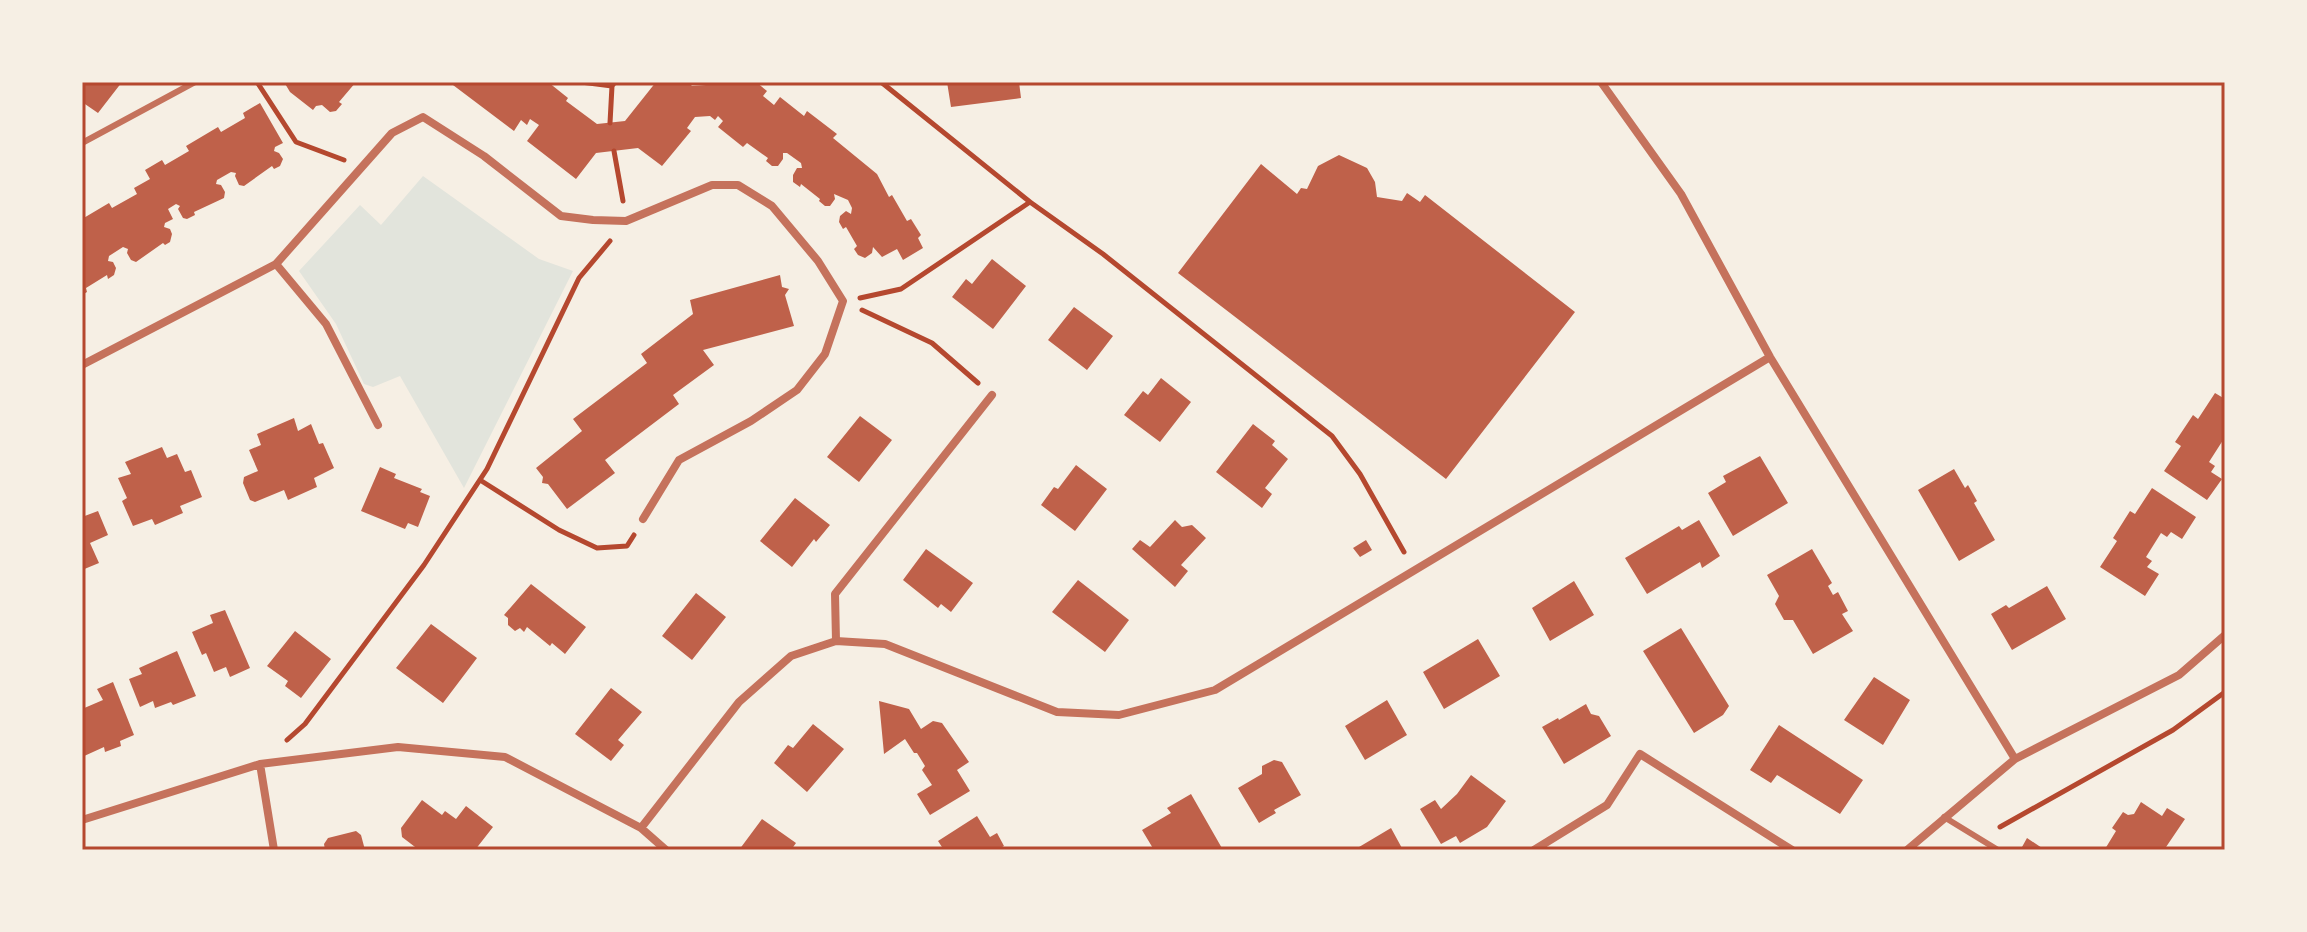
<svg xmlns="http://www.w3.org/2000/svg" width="2307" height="932" viewBox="0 0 2307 932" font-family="Montserrat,sans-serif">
  <rect width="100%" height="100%" fill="#f6efe4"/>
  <path fill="#e2e4dc" d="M423,176L539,259L573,271L464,488L400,376L373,387L364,384L336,324L299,271L360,205L381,225Z"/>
  <path fill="#bf614a" d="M82,82H122L98,113L82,102Z
    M284,82H356L339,102L342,104L336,111L330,112L322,105L316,106L313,110L290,92Z
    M449,82H548L568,98L566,101L597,124L625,121L656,82H688L692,86L706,85L708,82H756L767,91L763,96L774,105L780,97L804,116L807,111L837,134L833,138L877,174L889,197L892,195L907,221L911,219L921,235L918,238L923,248L903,260L897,249L882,257L873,247L872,253L865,258L858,255L854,249L857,246L846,227L843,229L839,222L840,216L846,211L851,214L852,208L848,200L834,194L835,199L830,206H825L819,201L820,199L801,184L800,187L793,182V175L797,168H802L801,163L787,153H783V159L778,166H772L766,161L768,158L747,143L743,147L718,127L723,121L718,116L715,120L710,116L695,117L687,128L691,131L662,166L638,148L596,153L576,179L527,141L539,125L530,119L527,125L521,120L514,131Z
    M947,82H1019L1021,98L951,107Z
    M260,103L283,143L275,147L274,151L279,153L283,159L280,166L274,169L272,166L244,186L239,185L235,176L236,173L231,172L217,180L216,184L221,185L225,192L224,198L194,212L195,215L187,219L183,218L178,209L180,206L176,204L168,209L173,219L165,223L164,227L170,229L172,234L170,242L165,245L163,243L136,262L131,260L127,253L128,249L123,247L109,256L108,261L113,262L116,268L114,275L108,279L107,275L86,288L87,292L82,295V219L109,203L112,208L137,194L134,188L150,179L145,170L162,160L165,165L189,151L186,146L218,127L221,132L245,118L243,113Z
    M1339,155L1367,168L1375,182L1377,197L1402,201L1407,193L1420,202L1425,195L1575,312L1446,479L1178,273L1261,164L1297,194L1301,188L1307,189L1318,166Z
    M992,259L1026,286L993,329L952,297L966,279L972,284Z
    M780,275L782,287L789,289L785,295L794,326L703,350L714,365L673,395L679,404L605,460L615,473L567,509L548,484L542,483L543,477L536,468L582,431L573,419L647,363L641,354L693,314L690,300Z
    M1074,307L1113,336L1087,370L1048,340Z
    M1161,378L1191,402L1160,442L1124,415L1143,391L1148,395Z
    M2215,393L2225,399V437L2209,462L2215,466L2211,472L2222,479L2207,500L2164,471L2181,446L2175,442L2193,415L2198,419Z
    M860,416L892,440L859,482L827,457Z
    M294,418L298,431L311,424L319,444L323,443L334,468L314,478L317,487L288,500L284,490L255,502L250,500L243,483L244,477L258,471L249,450L261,445L257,434Z
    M1253,424L1275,441L1272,445L1288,459L1265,488L1272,494L1262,508L1216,472Z
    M162,447L167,458L177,454L185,472L191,470L202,497L180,506L183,513L155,525L152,519L133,526L122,501L127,498L118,478L131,474L125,462Z
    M1760,456L1788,503L1733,536L1708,493L1726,482L1723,476Z
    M1076,465L1107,489L1075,531L1041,505L1054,487L1058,489Z
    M380,467L396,474L394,478L422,489L420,492L430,496L418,527L408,523L405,529L361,511Z
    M1954,469L1965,488L1968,485L1977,501L1974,503L1995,540L1959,561L1918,490Z
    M2152,488L2196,517L2182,539L2171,532L2167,537L2161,533L2146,557L2152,561L2147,567L2159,574L2145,596L2100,567L2117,541L2113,538L2130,511L2135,514Z
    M795,498L830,525L816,542L814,539L792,567L760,541Z
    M98,511L108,535L90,543L99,563L82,570V517Z
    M1175,520L1182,527L1192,525L1206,538L1181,565L1188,571L1175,587L1132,549L1140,540L1150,547Z
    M1699,520L1720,556L1702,568L1700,562L1647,594L1625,558L1679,526L1682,530Z
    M1366,540L1372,550L1360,557L1353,548Z
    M926,549L973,583L951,612L941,604L938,608L903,580Z
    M1812,549L1832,583L1828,586L1833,595L1838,592L1848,611L1842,614L1853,631L1813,654L1793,620H1784L1775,604L1779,596L1767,575Z
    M1078,580L1129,620L1105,652L1052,612Z
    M1574,581L1594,615L1550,641L1532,608Z
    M531,584L586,627L565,654L552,643L550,646L527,627L524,632L520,628L515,631L508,625V618L504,615Z
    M2047,586L2066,619L2012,650L1991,614L2006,605L2009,608Z
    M696,593L726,617L692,660L662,636Z
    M225,610L250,668L230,677L226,667L214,672L206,653L202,655L192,632L213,623L210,615Z
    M431,624L477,658L443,703L396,668Z
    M1681,628L1729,706L1723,715L1694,733L1643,651Z
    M295,631L331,659L301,698L285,686L288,681L267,666Z
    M1478,639L1500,676L1444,709L1423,672Z
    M177,651L196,696L173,705L171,702L155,708L153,701L140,707L129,679L142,674L139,668Z
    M1874,677L1910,700L1883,745L1844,720Z
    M113,682L134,735L120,741L121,746L105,752L104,747L82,757V709L103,700L97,689Z
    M611,688L642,712L618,740L624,745L611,761L575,734Z
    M1387,700L1407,735L1365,760L1345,726Z
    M879,701L909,709L921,729L933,721L942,723L969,762L957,770L970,791L930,815L917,794L932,785L922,770L925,766L917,753H914L905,739L884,754Z
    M1586,704L1591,714L1599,716L1611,736L1564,764L1542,727L1558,718L1559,720Z
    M813,724L844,749L807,792L774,763L788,745L793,748Z
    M1779,725L1863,780L1840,814L1777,775L1771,783L1750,770Z
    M1274,760L1282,762L1301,795L1274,810L1276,813L1259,823L1238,788L1262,774V766Z
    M1471,775L1506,801L1487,827L1460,843L1456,836L1441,844L1420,809L1435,800L1441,809L1457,794Z
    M1191,794L1223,850H1154L1142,830L1171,813L1167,808Z
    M422,800L442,815L445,811L456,819L466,806L493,827L475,850H419L402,837L401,828Z
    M2141,802L2162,816L2167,808L2185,819L2164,850L2105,849L2116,831L2112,828L2123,812L2128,815L2134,814Z
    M977,816L990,837L997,833L1004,846L997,850H944L938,841Z
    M762,819L796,843L791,850H739Z
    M1391,828L1403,850H1354Z
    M356,831L361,835L365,850H325L324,844L328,838Z
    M2027,838L2045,850H2026L2022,847Z"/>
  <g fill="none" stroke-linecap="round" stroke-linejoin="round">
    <path stroke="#b5482f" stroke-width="5" d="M257,82L296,142L344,160
      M581,82L612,86
      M610,123L612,86L615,82
      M614,151L623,201
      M1030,202L1103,254L1332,436L1360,474L1404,552
      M860,298L901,289L1030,202L881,82
      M862,310L932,343L978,383
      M480,480L559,530L597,548L627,546L634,535
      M287,740L305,724L424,565L487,469L579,278L610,241
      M2000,827L2173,730L2225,692"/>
    <path stroke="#c5725c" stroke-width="6" d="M82,143L195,82
      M1944,817L1998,850"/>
    <path stroke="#c5725c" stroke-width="8" d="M1601,82L1681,194L1770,357L2015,759
      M276,264L326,324L378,425
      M82,365L276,264L392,133L423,117L484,156L561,216L593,220L626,221L712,185H738L772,206L818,261L843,301L825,354L797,390L751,421L679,460L643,519
      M836,641L835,594L992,395
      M260,764L274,850
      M82,820L260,764L398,747L505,757L641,828L666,850
      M641,828L739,702L791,656L836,641L885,644L1057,712L1119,715L1215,690L1770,357
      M1534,850L1607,805L1640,754L1792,850
      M1907,850L2015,759L2179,675L2225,635"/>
  </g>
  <rect width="2307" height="932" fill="none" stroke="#f6efe4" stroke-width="168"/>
  <rect x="84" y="84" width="2139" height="764" fill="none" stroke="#b5482f" stroke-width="3"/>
</svg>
